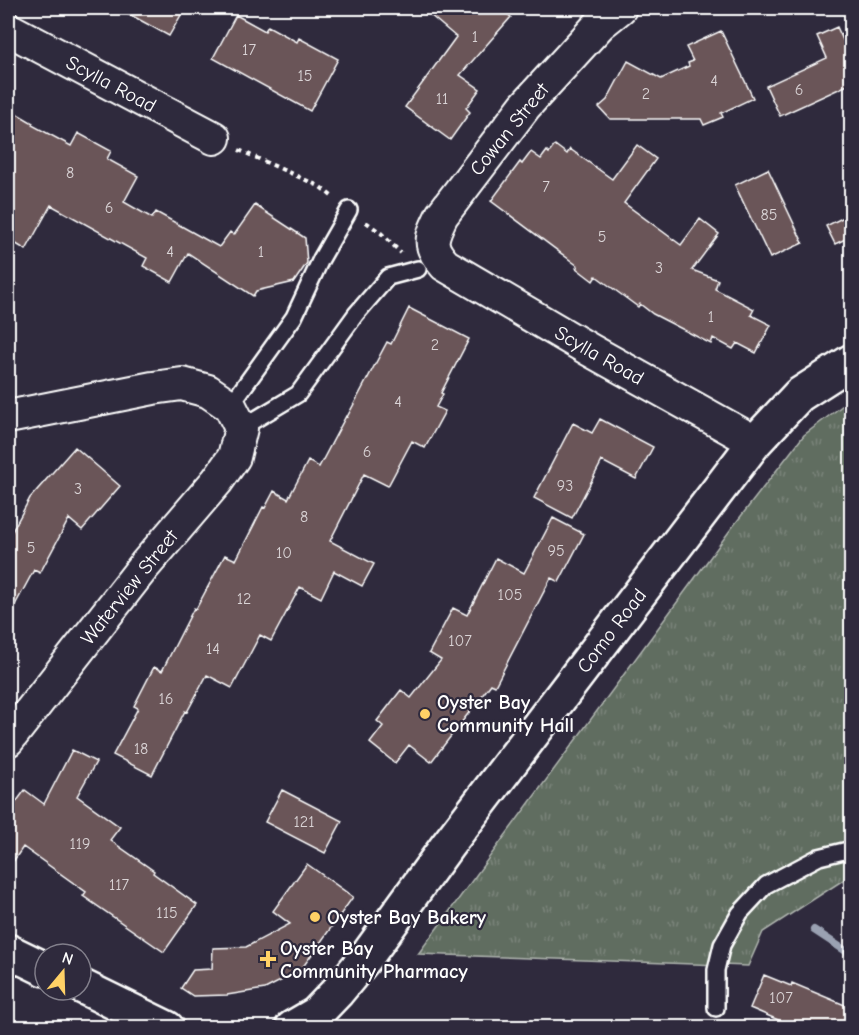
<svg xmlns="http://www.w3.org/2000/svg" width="859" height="1035" viewBox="0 0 859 1035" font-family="'Comic Neue',sans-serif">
  <defs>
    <pattern id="grass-tufts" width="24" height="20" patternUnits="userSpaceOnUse" patternTransform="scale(1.5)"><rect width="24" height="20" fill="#616d61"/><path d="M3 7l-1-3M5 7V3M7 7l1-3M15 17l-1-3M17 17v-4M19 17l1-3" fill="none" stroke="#798379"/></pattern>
  </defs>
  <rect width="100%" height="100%" fill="#2f2a3d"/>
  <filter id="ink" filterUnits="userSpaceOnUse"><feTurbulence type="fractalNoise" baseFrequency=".0167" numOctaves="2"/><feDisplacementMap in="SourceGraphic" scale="12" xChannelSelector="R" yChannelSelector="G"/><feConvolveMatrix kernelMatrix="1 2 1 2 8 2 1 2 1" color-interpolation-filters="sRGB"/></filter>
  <g filter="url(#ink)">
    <path fill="url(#grass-tufts)" stroke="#b0b6b0" stroke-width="1.5" d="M851,399V875L763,932L748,966L418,954L731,529L804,435Z"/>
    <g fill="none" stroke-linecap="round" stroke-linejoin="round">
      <path stroke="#9aa1b2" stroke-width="8" d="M814,930L852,955"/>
    </g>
    <path fill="#6b5559" stroke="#fff" stroke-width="1.5" d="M118,8H185L169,36Z
      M422,8H499L511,17L460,75L480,89L466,108L470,112L450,140L405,107L456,37Z
      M236,15L265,31L268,26L297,42L299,38L338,59L310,111L213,58Z
      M837,27L843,40L852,36V83L780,116L766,86L827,58L817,36Z
      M721,31L753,98L721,113L723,117L704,125L701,119H610L599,107L607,100L628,61L661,79L689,66L688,63L693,61L686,47Z
      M14,112L33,123L32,125L71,146L78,133L111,151L107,159L138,176L124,202L152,218L156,212L219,247L230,232L234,235L255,205L305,238L307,263L294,282L256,291L253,296L188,253L172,282L143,266L147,258L51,205L26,250L8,239V124Z
      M555,145L567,154L570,149L612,179L637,145L656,159L624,203L681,245L700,219L719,234L692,270L718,280L715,289L754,309L751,315L771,325L756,353L737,343L733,349L713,338L711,344L653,314L640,304L638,307L596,276L593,281L576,268L578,266L491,201L520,162L522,164L531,152L541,159L547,151L549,153Z
      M768,169L803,243L770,258L735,185Z
      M852,213V236L835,244L826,226Z
      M409,308L469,339L441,393L443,394L436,407L445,411L425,448L412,441L388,486L364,474L330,541L374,564L362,586L334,571L321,598L300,587L271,641L260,635L232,688L207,675L187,712L185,711L152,775L113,755L138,708L134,706L154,667L162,671L194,608L196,609L225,555L236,560L263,507L265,508L274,491L288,499L308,461L319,467L346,416L347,417L387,342L391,344Z
      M600,419L653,447L636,479L602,461L572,518L534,498L573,423L592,433Z
      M75,447L120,486L82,530L69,519L40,573L34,570L8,618V539L30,498Z
      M553,518L584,534L559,582L551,578L495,686L491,684L431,762L409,745L395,763L370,743L383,726L377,721L401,690L411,698L441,660L429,653L453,608L467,615L496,558L524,573Z
      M72,750L96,762L77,796L120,827L110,840L154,871L153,873L197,905L164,952L83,896L86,892L23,847L8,869V813L25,790L44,804Z
      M282,790L342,821L325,853L265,822Z
      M307,864L353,897L300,971L265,989L227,995L193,996L181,988L193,970L212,969L213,948L246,947L290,924L273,911Z
      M764,975L791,986L792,983L852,1008V1028H797L750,1008Z"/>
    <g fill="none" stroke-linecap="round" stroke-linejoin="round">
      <g stroke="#fff" stroke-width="20">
        <path id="service" d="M230,406L294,317L321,259L349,210
          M241,428L298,394L356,314L388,277L418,269
          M716,1008V970L722,945L740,913L766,885L819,857L852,849"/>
      </g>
      <g stroke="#fff" stroke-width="36">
        <g id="minor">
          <path id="s1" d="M620,8L600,24L525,106L442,215C431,238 427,245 445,265L590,350L755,442"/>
          <path id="s2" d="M8,29L214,138"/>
          <path d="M8,417L153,388L182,384L208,391L230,406L241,428L234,457L217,481L145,565L8,740"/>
        </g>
      </g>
      <g stroke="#fff" stroke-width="38">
        <g id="tertiary">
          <path d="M8,951L45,969"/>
          <path d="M81,986L167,1028"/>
          <path id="s3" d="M292,1028L316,1014L338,991L367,956L447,846L755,442L799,395L852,361"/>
        </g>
      </g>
      <path stroke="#fff" stroke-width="4" stroke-dasharray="4.5 4.5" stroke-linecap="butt" d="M239,150L319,186L334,198
        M366,222L381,233L401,253"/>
      <use href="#service" stroke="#2f2a3d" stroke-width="15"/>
      <use href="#minor" stroke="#2f2a3d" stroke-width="32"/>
      <use href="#tertiary" stroke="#2f2a3d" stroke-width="33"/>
    </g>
  </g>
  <g fill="#ffd166" stroke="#2f2a3d" stroke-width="2">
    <circle cx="425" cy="714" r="6"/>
    <circle cx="315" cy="917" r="6"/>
    <path d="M265 950h6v6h6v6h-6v6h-6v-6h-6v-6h6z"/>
  </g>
  <g text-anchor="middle" stroke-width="4.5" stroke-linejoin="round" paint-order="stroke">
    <g font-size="16" fill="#dad4d6">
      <text x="475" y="42">1</text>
      <text x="249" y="55">17</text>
      <text x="305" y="81">15</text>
      <text x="714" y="86">4</text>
      <text x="799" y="95">6</text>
      <text x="646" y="99">2</text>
      <text x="442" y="104">11</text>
      <text x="70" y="178">8</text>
      <text x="546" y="192">7</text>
      <text x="109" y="213">6</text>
      <text x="769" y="220">85</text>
      <text x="602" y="242">5</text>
      <text x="170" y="257">4</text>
      <text x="261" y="257">1</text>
      <text x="659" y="273">3</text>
      <text x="711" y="322">1</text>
      <text x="435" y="350">2</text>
      <text x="398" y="407">4</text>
      <text x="367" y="457">6</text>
      <text x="565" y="491">93</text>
      <text x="78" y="494">3</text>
      <text x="304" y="522">8</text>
      <text x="31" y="553">5</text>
      <text x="556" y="556">95</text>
      <text x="284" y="558">10</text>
      <text x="510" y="600">105</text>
      <text x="244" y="604">12</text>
      <text x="460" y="646">107</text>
      <text x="213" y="654">14</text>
      <text x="166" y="704">16</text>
      <text x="141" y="754">18</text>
      <text x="304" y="827">121</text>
      <text x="80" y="849">119</text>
      <text x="119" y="890">117</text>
      <text x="167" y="918">115</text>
      <text x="781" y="1003">107</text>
    </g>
    <g font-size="20" fill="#fff" stroke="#2f2a3d">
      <text dy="7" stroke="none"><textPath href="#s2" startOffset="117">Scylla Road</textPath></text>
      <text transform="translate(509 129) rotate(-51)" y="7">Cowan Street</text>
      <text dy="7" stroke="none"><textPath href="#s1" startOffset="508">Scylla Road</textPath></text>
      <text transform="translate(129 587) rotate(-51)" y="7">Waterview Street</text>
      <text dy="7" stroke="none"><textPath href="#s3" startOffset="512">Como Road</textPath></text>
    </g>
    <g font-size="20" font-weight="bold" fill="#fff" stroke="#2f2a3d" text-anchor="start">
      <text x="437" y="709">Oyster Bay<tspan x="437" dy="23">Community Hall</tspan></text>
      <text x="327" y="924">Oyster Bay Bakery</text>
      <text x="280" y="955">Oyster Bay<tspan x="280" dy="23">Community Pharmacy</tspan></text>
    </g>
  </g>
  <rect width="859" height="1035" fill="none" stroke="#2f2a3d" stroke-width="30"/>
  <rect x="15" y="15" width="829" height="1005" fill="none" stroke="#fff" stroke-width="2" filter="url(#ink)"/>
  <g transform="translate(63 972) rotate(19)"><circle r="28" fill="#2f2a3d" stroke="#827f8b" stroke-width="1.5"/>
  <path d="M0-4.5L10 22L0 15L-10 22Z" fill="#ffd166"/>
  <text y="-9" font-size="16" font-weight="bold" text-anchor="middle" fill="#ffffff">N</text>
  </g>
</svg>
